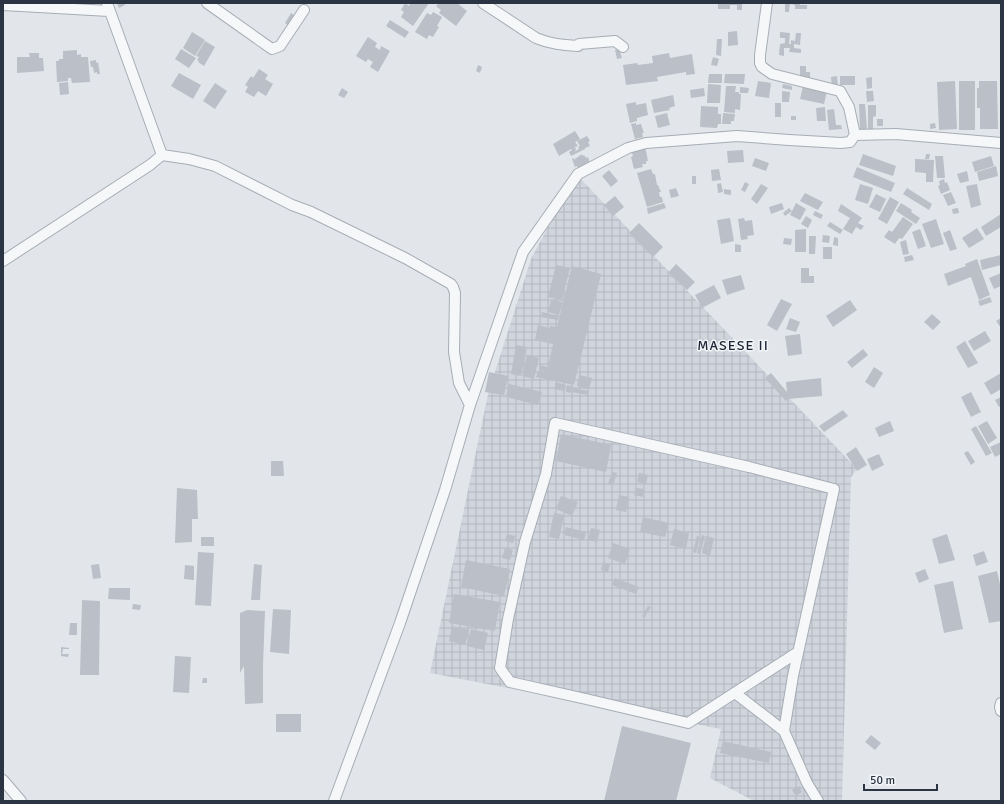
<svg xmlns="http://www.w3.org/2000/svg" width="1004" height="804" viewBox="0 0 1004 804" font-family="Signika,sans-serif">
  <defs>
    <pattern id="industrial-grid" width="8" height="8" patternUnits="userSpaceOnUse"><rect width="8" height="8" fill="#d0d5dd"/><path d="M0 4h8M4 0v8" fill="none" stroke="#b3b7bf"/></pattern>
  </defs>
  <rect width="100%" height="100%" fill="#e2e6eb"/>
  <path fill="url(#industrial-grid)" d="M576,174L857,469L851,477L842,801H754L710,778L721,729L430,673L488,394L531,259Z"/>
  <path fill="#babfc8" d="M117,3H124L125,5L119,8Z
    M405,3L409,6L410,3H429L413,26L401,17L404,12L401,10Z
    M437,3H457L467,11L456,26L439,13L441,10L436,6L438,4Z
    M718,3H742V10H737V5H730V9H718Z
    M785,3H800V5H807V9H795V5L790,4L789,12H785Z
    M433,12L442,17L437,26L439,27L433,37L429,35L427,39L415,32L427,13L431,15Z
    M291,13L297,17L291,27L285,23Z
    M390,20L409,32L405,38L386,26Z
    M737,31L738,45L728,46V32Z
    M192,32L205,40L195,56L183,48Z
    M780,32L790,33L789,44H791V40L795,41L796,33H801L800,45L794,44V48L801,49V53L789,52L790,48H784V56L779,55L780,44L785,43V38H780Z
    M368,37L377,43L375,47L380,50L381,46L390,51L378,72L370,67L373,62L368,59L366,62L356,56Z
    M717,39H722L721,56L716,55Z
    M205,41L215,47L204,66L198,62L199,61L197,60L199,57L196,56Z
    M181,49L196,58L189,68L175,59Z
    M619,49L622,58L617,59L615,50Z
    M77,50V55L81,54V57H88L90,82L72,83L71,78H68V81L57,82L56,61H59V59H63V51Z
    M29,53H39V58H43L44,71L17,73V57H30Z
    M669,53L670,58L692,54L695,74L686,75V72L657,77L658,81L626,85L623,65L637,63L638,65L653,63L652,56Z
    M713,57L719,59L717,66L711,65Z
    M96,60V63L98,62L100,74H97V72L94,73L93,67H91L90,61Z
    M478,65L482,67L480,73L476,71Z
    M800,66H806V72H810V79H800Z
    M259,69L268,75L265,79L273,84L266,96L258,91L254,97L245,92L248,87L245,85L251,76L253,78Z
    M179,73L201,85L193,99L171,86Z
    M709,74H722V83H708Z
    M725,74H745L744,84L724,83Z
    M837,76L838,87H832L831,77Z
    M840,76H855V85H840Z
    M872,77V88L867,89L866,78Z
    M758,81L771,83L769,98L755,96Z
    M955,81L957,129L939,130L937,82Z
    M959,81H975V130H959Z
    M979,81H997L998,129H980V108H977V88H979Z
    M68,82L69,94L60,95L59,83Z
    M215,83L227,91L215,109L203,101Z
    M708,84L721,85L720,103H707Z
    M783,84L792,86V90L782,88Z
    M726,86H736L735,92H739V94H741L740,110L735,109V113L724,112Z
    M803,86L827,91L824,104L800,99Z
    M740,87L749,88L748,93H740Z
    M342,88L348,92L344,98L338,95Z
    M704,88L705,96L691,98L690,90Z
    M782,91L790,92L789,102H782Z
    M866,91H873L874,101L867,102Z
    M673,95L675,106L669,108L670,110L654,113L651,100Z
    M636,102V105L646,103L648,115L637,118V121L630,123L626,104Z
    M775,103H781V117H775Z
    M859,104H865L867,129L860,130Z
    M868,105H876V116L873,117V131H868Z
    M701,106L718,107V114H721V124H718L717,128L700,127Z
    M825,107L826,121H817L816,108Z
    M834,109L836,125H841L842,129L829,130L827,110Z
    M667,113L670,125L658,128L655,116Z
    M723,113L735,114L734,121H731V124H722Z
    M791,116H796V120H791Z
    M877,119H883V126H877Z
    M636,123V125L641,124L644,133H642L643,137L635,139L631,124Z
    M935,123L936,128L930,129V124Z
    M575,131L580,139L575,142L578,146L575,147L576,150L574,152L579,149L578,147L580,146L577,141L587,136L590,141L588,142L590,146L585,148V149L571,156L569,152L572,150L571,149L559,156L553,144Z
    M645,146L648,161H646V164H642L643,167L634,169L631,157L633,156L631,149Z
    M743,150L744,162L728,163L727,151Z
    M582,154V156L584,155L586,158L588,157L590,163L578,169L577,166L575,167L572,159L574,158L575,161V159Z
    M863,154L896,166L893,176L859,165Z
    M926,154H930L929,159H925Z
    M935,156H943L945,178H937Z
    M991,156L994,166L975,172L972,162Z
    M755,158L769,163L766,171L752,166Z
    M915,159L934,160L933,182H926V173L915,172Z
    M996,166L998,176L979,181L977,172Z
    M857,167L895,183L891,192L853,177Z
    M651,169L653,174H655L657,185H658L661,192H659L660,197H662L663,202L647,207L637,173Z
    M719,169L721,180L712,181L711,170Z
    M609,170L618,181L611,187L602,176Z
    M967,171L969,181L960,183L957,174Z
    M692,176H696V184H692Z
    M944,179L945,183L947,182L950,190L941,194L938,186L940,185L939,181Z
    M745,182L749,184L745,192L741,190Z
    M721,183L723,192L718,193L717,184Z
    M761,184L768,188L757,204L751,199Z
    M860,184L873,188L868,204L855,200Z
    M977,184L981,205L971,208L966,186Z
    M676,188L679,196L671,198L669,190Z
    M907,188L932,204L929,210L903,194Z
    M724,189L731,190V195L724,194Z
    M951,192L956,203L948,206L943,195Z
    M805,193L823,202L818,210L800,201Z
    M876,194L886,199L880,212L869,207Z
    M615,196L624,207L613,216L604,205Z
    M890,197L899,202L887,224L878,219Z
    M664,203L666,208L648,214L647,208Z
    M782,203L784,209L771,214L769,207Z
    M796,203L806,209L800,220L790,215Z
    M901,203L912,210L911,212L920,218L916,224L896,211Z
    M841,204L862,218L858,223L864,226L861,230L856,227L852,234L843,229L850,218L838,211Z
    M789,208L792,211L785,216L783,213Z
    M958,208L959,213L953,214L952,209Z
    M815,211L823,215L821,219L813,215Z
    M1001,214V227L986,236L981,227Z
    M806,216L812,220L808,228L801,224Z
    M903,217L913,224L902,239L899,238L895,244L884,237L889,230L892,232Z
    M730,218L734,241L721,244L717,220Z
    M744,218L745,221L752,220L754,235L747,236L748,239L741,240L738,219Z
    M936,219L944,244L931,248L922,224Z
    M830,222L843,230L840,234L827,226Z
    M639,223L663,247L653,257L629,233Z
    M977,228L984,239L969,248L962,238Z
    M806,229V252H795V230Z
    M920,229L926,246L918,249L912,232Z
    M950,230L957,249L950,251L943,233Z
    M823,235L830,236L829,243L822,242Z
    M809,236H816L815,254H809Z
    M834,237L838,238V246L833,245Z
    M784,238L792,239L791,245L783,244Z
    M906,240L909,254L903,255L900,242Z
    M735,244L741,245V252H735Z
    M823,247H832V259H823Z
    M912,255L914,260L905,262L904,257Z
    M1001,255V265L982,270L980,260Z
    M977,259L990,295L979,300L971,277L948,286L944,274L966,266L965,264Z
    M676,264L695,282L687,290L668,273Z
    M556,265L570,268L562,300L548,297Z
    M572,266L601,274L574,385L536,377L538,371L546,373V372L539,370L540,365L548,367L553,344L535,340L538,325L550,328V326L557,327L555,335Z
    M801,268H809V276H814V283H801Z
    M1001,273V286L994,289L989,278Z
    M741,275L745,289L727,295L722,280Z
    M714,285L721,298L702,308L695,295Z
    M990,297L992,302L980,306L978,301Z
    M781,299L792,304L777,331L767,325Z
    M551,300L563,302L559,315L548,312Z
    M850,300L857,310L833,327L826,316Z
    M542,312L559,316L558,320L541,317Z
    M932,314L941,322L933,330L924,322Z
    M790,318L800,322L796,332L786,329Z
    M1001,318V328L996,321Z
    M985,331L991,341L974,351L968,341Z
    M800,334L802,354L788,356L785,336Z
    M965,341L978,363L968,368L956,347Z
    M516,345L527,347L521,376L511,374Z
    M863,349L868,355L852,368L847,362Z
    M527,355L539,358L534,379L522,376Z
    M874,367L883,373L874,388L865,382Z
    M489,372L508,376L504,395L485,392Z
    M771,373L787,392L786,382L821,378L822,396L788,399L786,401L765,378Z
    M1001,373V389L991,395L984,383Z
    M579,375L592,378L589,389L577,386Z
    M556,382L566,385L564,391L554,389Z
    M509,384L542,392L538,405L506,397Z
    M567,385L572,386L571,393L566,392Z
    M573,388L589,391L588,395L572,392Z
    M971,392L981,412L971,417L961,397Z
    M1001,397V406L999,407L995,400Z
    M843,410L848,416L824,432L819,426Z
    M890,421L894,431L879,437L875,428Z
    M987,421L997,438L988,444L978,426Z
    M976,426L992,453L986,456L971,429Z
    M561,434L611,445L606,472L556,461Z
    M1001,442V454L995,457L990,447Z
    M856,447L867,465L857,471L846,454Z
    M968,451L975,462L971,465L964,453Z
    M879,454L884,465L872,471L867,459Z
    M271,461H283L284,476H271Z
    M612,472L617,473L613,485L608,484Z
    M639,473L648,475L646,484L637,482Z
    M177,488L197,490L198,519H192V542L175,543Z
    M636,488L644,489L643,497L634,495Z
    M619,495L629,497L626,512L616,510Z
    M561,496L578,502L572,516L556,509Z
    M554,513L564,515L559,539L549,537Z
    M643,517L669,523L665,537L640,532Z
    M566,527L586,532L584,540L564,535Z
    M591,528L600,530L597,542L588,540Z
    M674,529L689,533L686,549H682L685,536L682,548L670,545Z
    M507,534L515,536L513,543L505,541Z
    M947,534L955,560L939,564L932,539Z
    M702,535L705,536L700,554L697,553Z
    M697,536L700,537L696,553L693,552Z
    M706,536L714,538L710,556L702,553Z
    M201,537H214V546H201Z
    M613,543L630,549L625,564L608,558Z
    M505,548L513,550L510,560L502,558Z
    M984,551L988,562L976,566L973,555Z
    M198,552L214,553L211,606L195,605Z
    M466,560L510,569L504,596L461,587Z
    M603,562L610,564L608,572L601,570Z
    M99,564L101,578L93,579L91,565Z
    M254,564L262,565L260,600H251Z
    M185,565L194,566V580L184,579Z
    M925,569L929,579L919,583L915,573Z
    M997,571L1001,589V621L989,623L978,576Z
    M615,578L639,587L636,594L612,585Z
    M953,581L963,629L944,633L934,585Z
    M109,588H130V600L108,599Z
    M454,594L500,602L495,631L449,623Z
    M82,600L100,601L99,675H80Z
    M133,604L141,605L140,610L132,609Z
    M648,606L651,607L644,618L642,616Z
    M273,609L291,610L289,654L270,652Z
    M247,610L265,611L263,666V703L245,704L244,666L240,673V613Z
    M70,623H77V635H69Z
    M452,626L469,630L465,645L449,641Z
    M471,629L488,633L484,650L467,646Z
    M61,647L69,648V649H63L62,654H69L68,657L61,656Z
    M175,656L191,657L189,693L173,692Z
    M203,678H207V683H202Z
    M276,714H301V732H276Z
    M622,726L691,743L676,801H604Z
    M871,735L881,743L875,750L865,742Z
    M723,741L771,752L769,763L720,753Z
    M799,786L802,792L796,796L792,790Z"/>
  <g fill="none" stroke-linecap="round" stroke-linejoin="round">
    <g stroke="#a7adb5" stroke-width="12">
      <path id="minor" d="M207,3L272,49L280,46L304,10
        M483,3L536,38C550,44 563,45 578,46L579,44L615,41L623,47
        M767,3L760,55V63L762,67L772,74L840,91L849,107L855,135L896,134L1001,143
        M3,5L109,11
        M162,155L189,159L215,166L292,205L311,212L405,258L451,284L453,287L455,293L454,352L459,383L470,405
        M3,261L150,165L162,155L107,3
        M798,652L688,723L586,699L510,682L500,668L508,619L525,542L546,474L555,423L749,467L834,489L793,676L784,731L807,783L818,801
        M735,693L784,731
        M1001,703L1000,707L1001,711
        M3,780L21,801
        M334,801L400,623L445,490L470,405L523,252L578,174L628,148L646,143L737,136L789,140L841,143L850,142L855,135"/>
    </g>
    <use href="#minor" stroke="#f5f7f9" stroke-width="10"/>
  </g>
  <g text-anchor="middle" stroke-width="3" stroke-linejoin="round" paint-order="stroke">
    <g font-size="14" letter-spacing="1" fill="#1c2534" stroke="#f2f5f8">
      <text x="733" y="350">MASESE II</text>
    </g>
  </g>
  <rect width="1004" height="804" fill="none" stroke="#2a3443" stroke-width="8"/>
  <path d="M864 784v6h73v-6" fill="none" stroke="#2a3443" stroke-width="2"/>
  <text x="870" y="784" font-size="12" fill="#2a3443" stroke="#f2f5f8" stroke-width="3" paint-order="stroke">50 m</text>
</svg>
